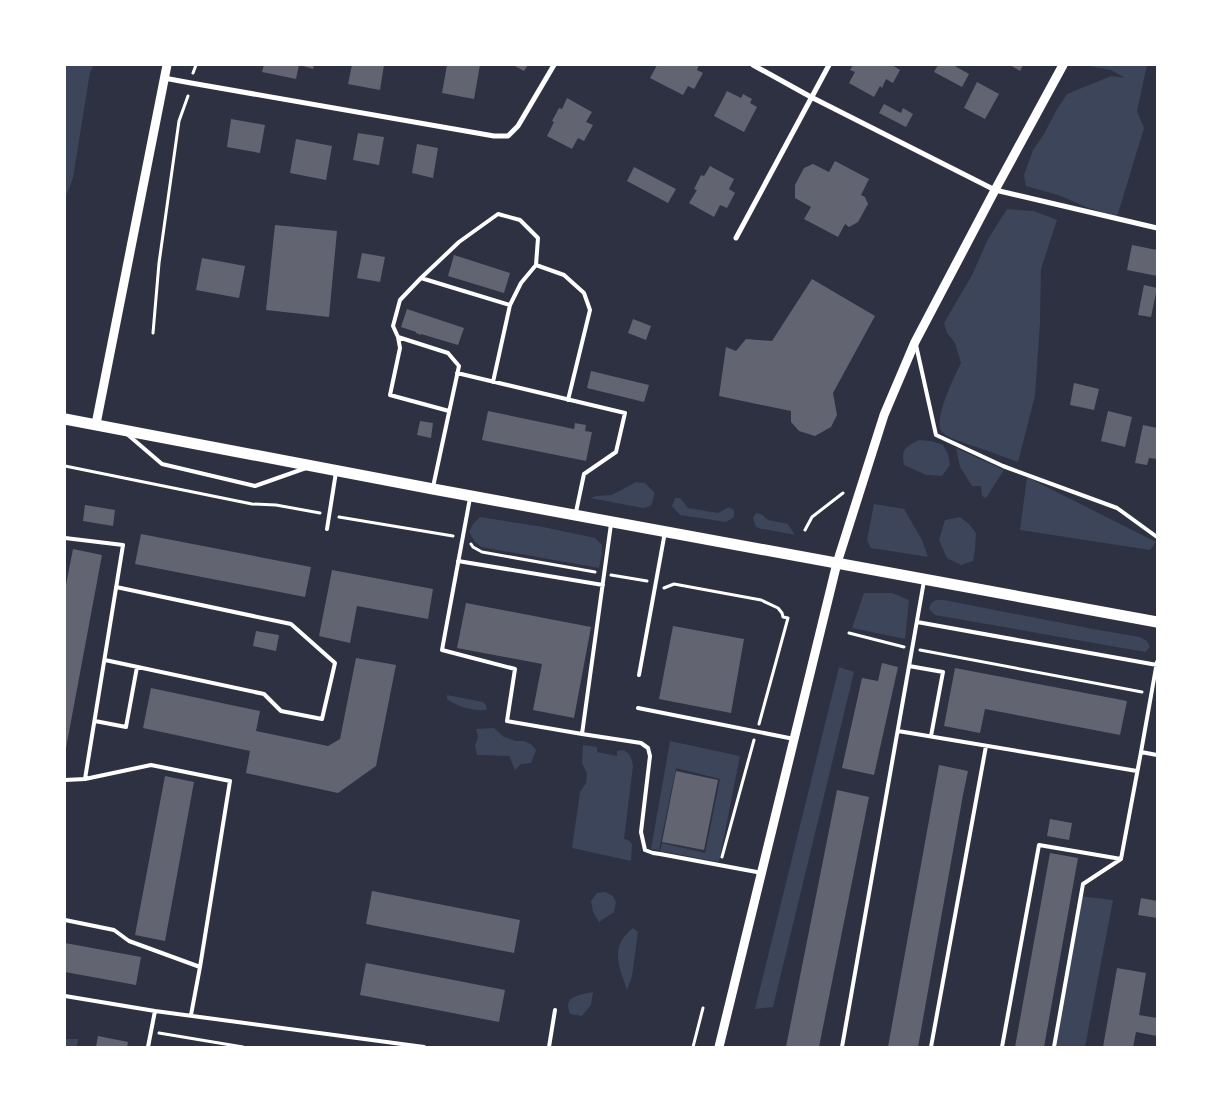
<svg xmlns="http://www.w3.org/2000/svg" width="1222" height="1112" viewBox="0 0 1222 1112" font-family="Literata,serif">
  <rect width="100%" height="100%" fill="#2d3142"/>
  <path fill="#3c4559" d="M65,65H94L90,72L73,178L65,199Z
    M1090,65H1147L1137,111L1144,128L1117,217L1086,207L1061,196L1026,186L1024,175L1033,150L1044,134L1056,111L1067,94L1111,76L1125,78L1111,70L1092,67Z
    M1007,209L1034,211L1057,220L1041,269L1040,323L1035,396L1018,462C1007,458 996,454 985,450C975,446 950,440 942,432C932,421 955,375 961,363L955,343L947,333L944,323L972,275L988,239Z
    M919,440L931,441L943,445L948,454L950,465L942,476L926,475L904,465C901,449 905,447 919,440Z
    M956,448L1004,470L986,498L982,496L981,486H972L960,467Z
    M1027,477L1156,542L1150,550L1020,530Z
    M636,482L645,483L655,493L651,506L643,508L590,498L597,496L612,495Z
    M675,498H680L688,508L718,513L729,507L734,510V517L726,522L680,515L672,506Z
    M874,504L904,509L922,540L928,557L871,548L867,540Z
    M756,513L761,514L768,520L788,524L795,535L758,528L755,525L753,518Z
    M480,517L543,527L595,538L602,545V554L599,568L481,547L475,542L469,532L473,524Z
    M960,517L969,524L976,533L975,549L973,561L961,565L947,558L939,540L945,520Z
    M864,593H892L909,600L905,639L852,628Z
    M936,600H944L1093,629L1140,637L1147,641L1150,647L1145,652L935,615L929,609L931,603Z
    M839,667L854,672L773,1007L755,1009Z
    M447,695L483,702L486,705L487,710C472,711 458,707 447,699Z
    M494,728L504,737L516,741H524L531,744L536,750L531,763L521,764L515,770L509,756L477,755L475,745L478,737L476,729Z
    M670,741L740,756L719,862L660,851L662,843L705,853L720,779L676,768L659,850L651,849Z
    M583,745L597,747V752L617,756V751L624,750C630,754 632,759 633,766L624,839L628,840L632,844L631,861L572,848L580,792L586,783L587,773L582,763Z
    M605,892L613,896L616,902L614,912L599,922L593,912L591,901L597,893Z
    M1079,896L1113,900L1085,1047H1054Z
    M633,928L638,932L632,976L627,990C619,966 609,947 633,928Z
    M593,992L591,1005L582,1016L570,1014C569,1011 568,1008 568,1005C568,996 586,993 593,992Z
    M65,1039H78L77,1047H65Z"/>
  <path fill="#626471" d="M264,65H299L296,79L262,72Z
    M299,65H314L313,69Z
    M352,65H384L380,90L348,84Z
    M447,65H480L474,99L442,93Z
    M513,65H528L524,71Z
    M657,65H699L697,70L703,73L694,89L688,86L683,95L650,78Z
    M853,65H892L900,70L893,83L886,79L882,88L880,86L874,97L849,83L855,72L850,70Z
    M938,65H953L969,74L962,87L934,72Z
    M1010,65H1023L1020,71Z
    M977,82L999,94L985,119L964,108Z
    M727,91L741,98L743,94L752,99L750,103L757,107L744,132L714,116Z
    M567,98L592,112L586,122L593,125L584,141L578,138L572,149L547,136L554,122L552,121L559,108L562,109Z
    M884,104L901,113L903,108L913,114L906,127L879,113Z
    M231,119L265,125L260,153L227,147Z
    M358,133L384,137L379,165L353,160Z
    M296,139L332,146L326,180L290,173Z
    M417,144L438,148L433,178L412,173Z
    M835,161L869,179L861,195L865,197L868,204L858,222L849,227L845,224L838,237L804,219L811,207L795,198V185L804,168L813,164L829,172Z
    M710,166L734,179L729,189L735,193L727,208L720,205L714,217L689,203L697,190L694,189L701,175L704,176Z
    M634,167L676,189L668,203L627,181Z
    M275,225L337,231L329,317L266,310Z
    M1132,245L1157,250V276L1127,270Z
    M362,253L385,257L380,282L357,278Z
    M454,255L510,273L504,293L448,276Z
    M202,258L245,266L239,298L196,290Z
    M812,279L875,316L833,393L837,415L831,427L815,436L799,431L791,422V411L719,396L726,347L736,351L746,339L772,341Z
    M1144,285L1157,288L1151,317L1138,315Z
    M407,309L464,328L458,345L421,334V335L416,333V332L401,327Z
    M633,319L651,326L646,340L628,333Z
    M591,371L649,385L644,402L587,388Z
    M1074,383L1099,389L1094,410L1070,405Z
    M488,411L574,429L575,423L586,425L585,431L592,432L586,461L482,440Z
    M1108,411L1132,417L1125,447L1101,441Z
    M420,421L433,423L431,438L417,435Z
    M1143,425L1157,428V459L1149,458L1147,465L1135,463Z
    M85,505L115,510L113,526L83,521Z
    M141,534L311,567L305,597L135,564Z
    M73,549L102,555L66,748H65V590Z
    M332,570L433,589L428,619L357,606L350,643L319,636Z
    M466,603L591,627L574,718L533,710L542,664L457,648Z
    M673,626L744,639L731,713L659,699Z
    M256,631L279,635L276,651L253,646Z
    M356,658L396,665L376,766L338,793L246,773L250,751L143,728L151,688L260,711L256,731L328,746L340,739Z
    M882,663L898,667L874,775L842,768L862,678L878,681Z
    M955,668L1127,701L1120,735L985,709L980,733L944,726Z
    M939,765L968,771L963,795L918,1047H888Z
    M676,771L718,780L704,850L662,842Z
    M165,776L194,782L165,941L135,935Z
    M837,790L869,797L819,1047H786Z
    M1050,819L1072,823L1069,840L1047,836Z
    M1050,853L1078,858L1044,1047H1015Z
    M372,891L520,920L514,953L366,924Z
    M1141,898L1157,901V918L1138,915Z
    M65,943L141,957L136,985L65,972Z
    M366,963L505,990L499,1022L360,995Z
    M1117,968L1146,973L1139,1015L1157,1018V1036L1136,1032L1133,1047H1103Z
    M98,1036L128,1042L127,1047H96Z"/>
  <g fill="none" stroke-linecap="round" stroke-linejoin="round">
    <path stroke="#fff" stroke-width="3" d="M193,73L196,65
      M153,333L159,263L179,121L188,96
      M65,466L252,504L276,505L320,513
      M339,517L453,536
      M805,530L812,517L843,493
      M471,544L473,547L482,552L595,572
      M611,575L647,581
      M664,588L674,584L761,600L778,608L782,613L783,617L788,618L759,724
      M849,633L904,647
      M920,650L1142,692
      M722,857L754,740
      M159,1033L243,1047
      M693,1047L703,1008"/>
    <path stroke="#fff" stroke-width="4" d="M536,265L564,275L584,293L590,310L568,400
      M421,278L510,305L493,382
      M398,337L448,353L459,366L433,487
      M916,345L936,435L1003,466L1117,508L1157,537
      M457,373L625,413L616,452L584,474L576,512
      M449,411L390,395L400,348L398,337L393,326L400,300L421,278L459,242L498,214L520,220L538,238L536,265L521,283L510,305
      M127,434L162,464L255,486L306,468
      M470,498L442,650L515,669L507,721L582,734L611,524
      M327,529L336,472
      M65,538L123,545L85,779
      M458,561L603,585
      M917,622L1157,665
      M105,660L264,694L281,711L322,719L335,663L291,624L116,587
      M1157,662L1141,752L1157,755
      M909,666L943,672L931,736
      M639,675L665,532
      M638,708L794,739
      M95,721L126,727L137,667
      M898,731L1137,771
      M582,734L641,743L648,748L650,756L641,832L645,850L653,853L660,854L762,873
      M65,780L85,779L151,765L230,781L200,967
      M65,920L114,930L129,941L200,967L191,1015
      M65,996L155,1011L424,1047
      M148,1047L155,1011
      M549,1047L555,1010
      M842,1047L924,581
      M931,1047L986,746
      M1002,1047L1039,845L1121,859
      M1054,1047L1083,884L1121,859L1141,752"/>
    <path stroke="#fff" stroke-width="5" d="M753,65L811,97L995,190L1157,228
      M164,78L191,83L494,136H508L518,126L554,65
      M736,238L829,65"/>
    <path stroke="#fff" stroke-width="9" d="M96,424L167,65
      M719,1047L837,563L884,415L915,342L995,190L1063,65"/>
    <path stroke="#fff" stroke-width="11" d="M65,419L433,489L1157,622"/>
  </g>
  <rect width="1222" height="1112" fill="none" stroke="#ffffff" stroke-width="132"/>
</svg>
